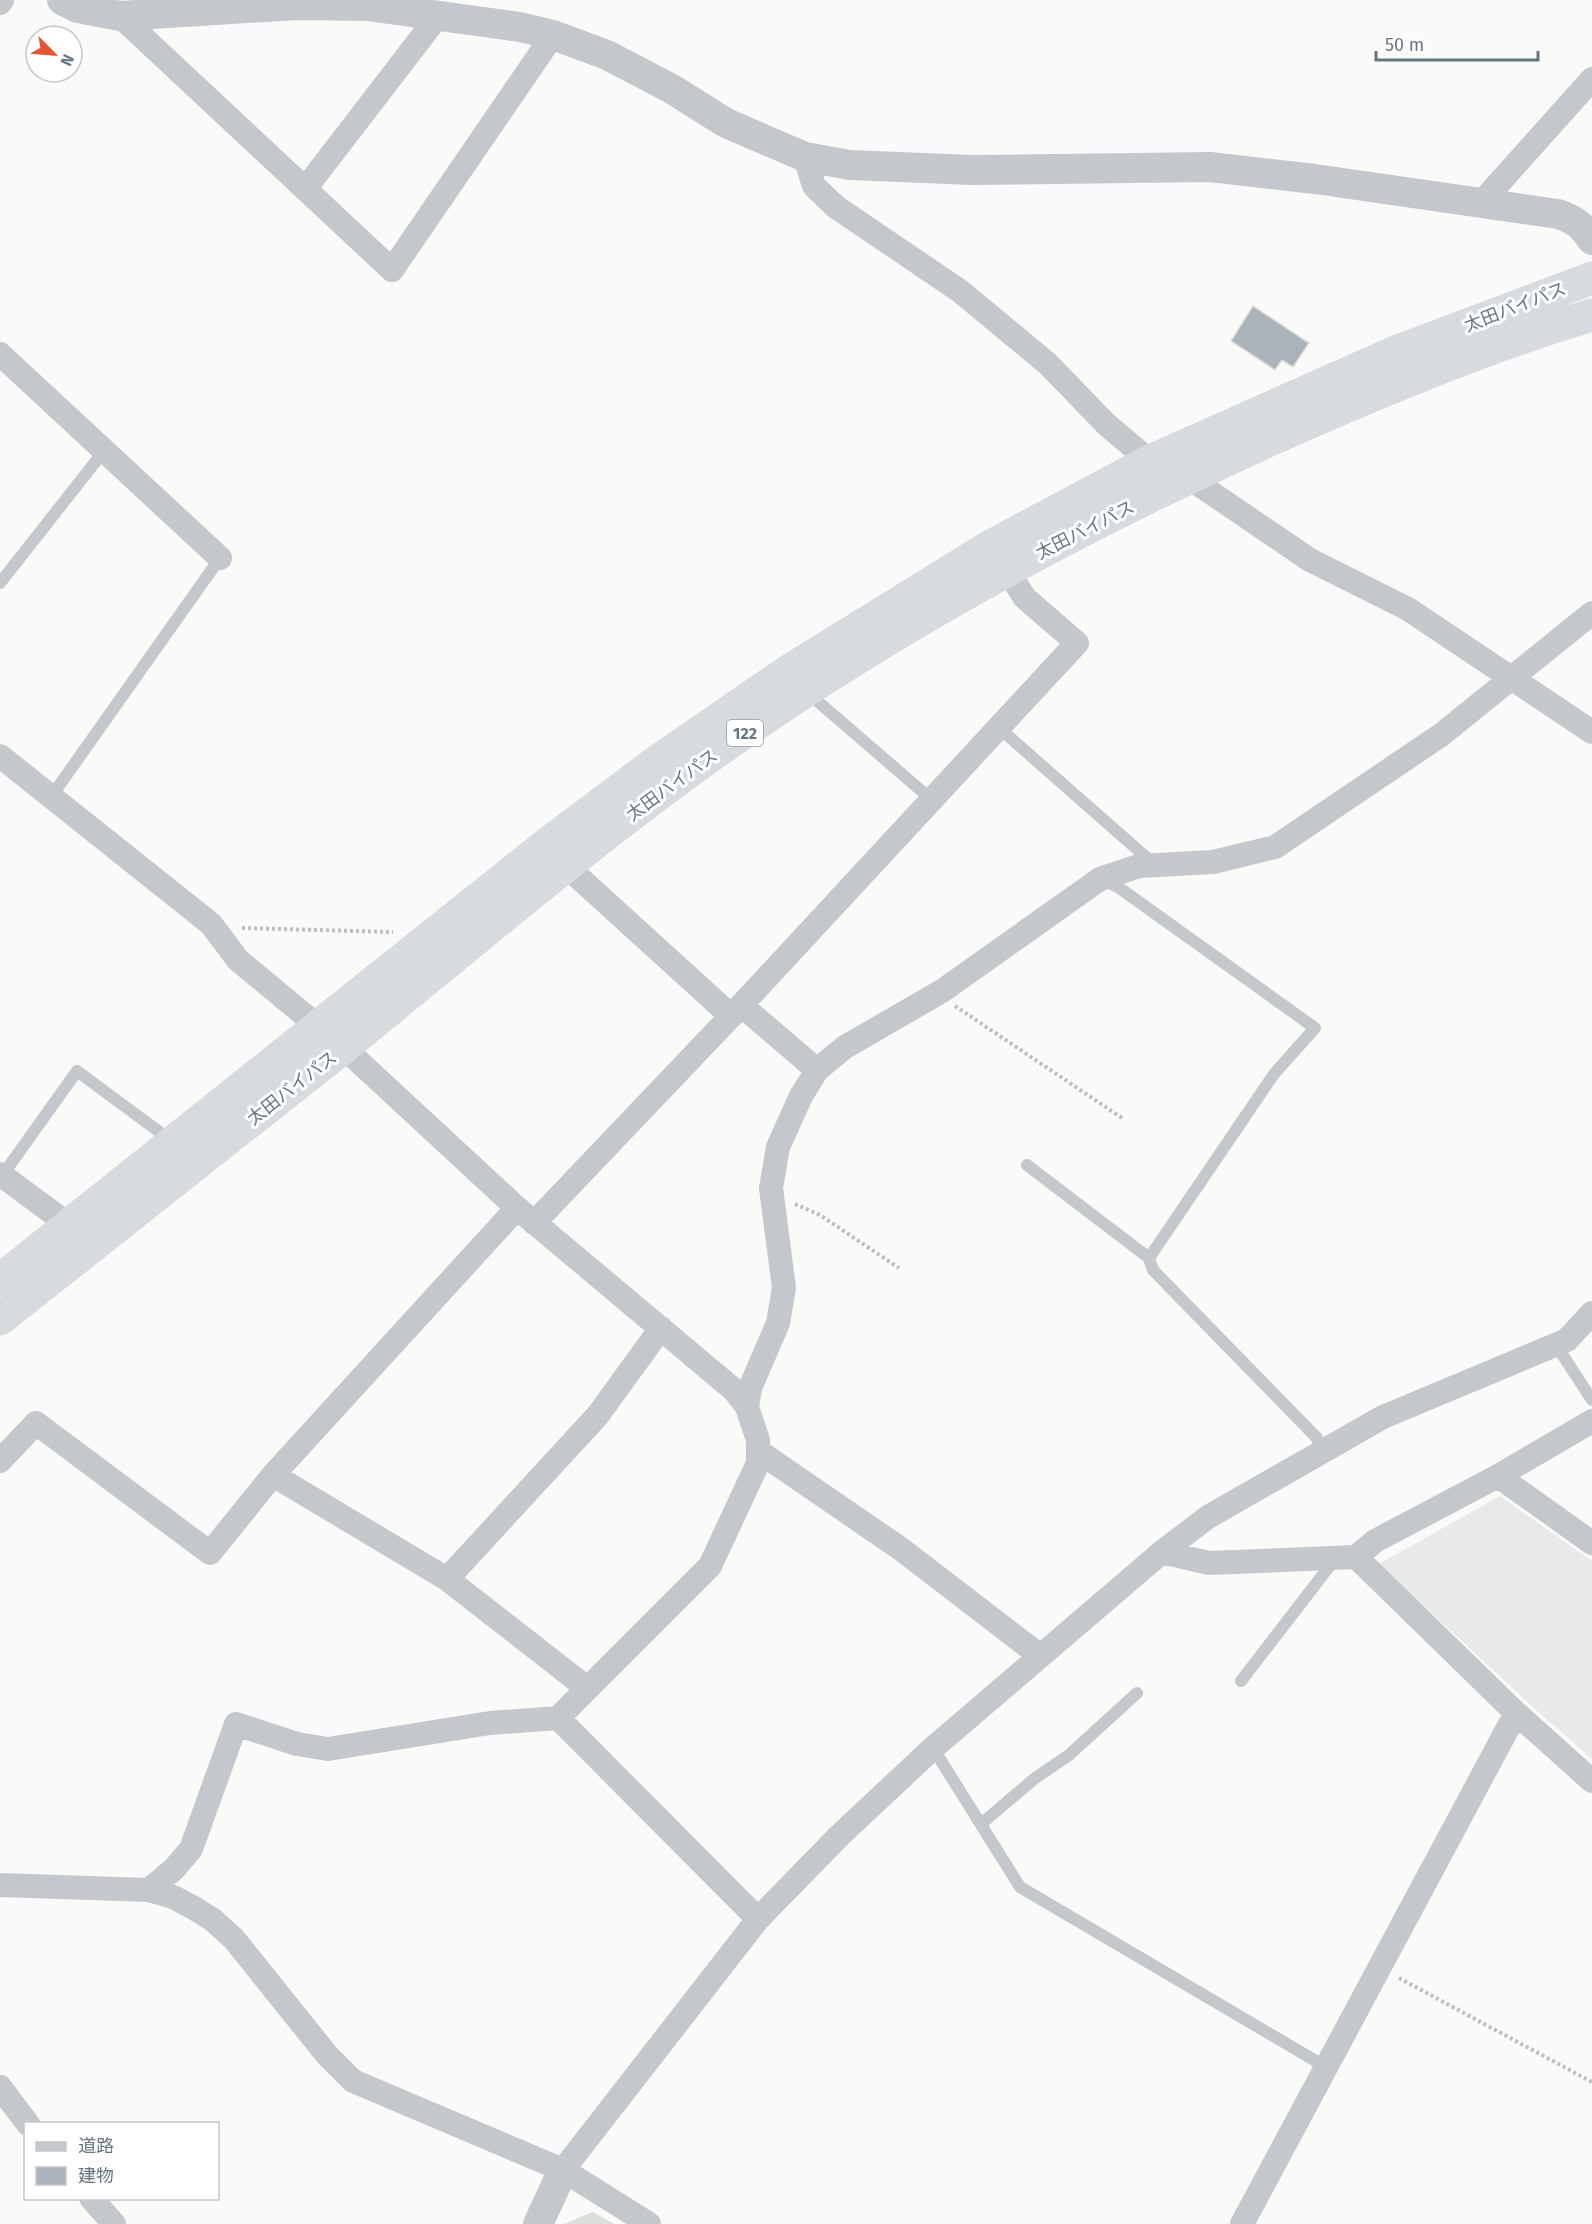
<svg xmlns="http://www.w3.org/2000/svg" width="1592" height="2224" viewBox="0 0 1592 2224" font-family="'Fira Sans','Noto Sans JP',sans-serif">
  <rect width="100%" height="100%" fill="#fafaf8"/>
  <path fill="#e8e9e9" d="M1500,1496L1592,1561V1759L1535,1709L1379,1564Z"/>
  <path fill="#dadfd7" d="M593,2212L614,2224H564Z"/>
  <path fill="#aab3b9" stroke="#dcdcda" stroke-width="1.5" d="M1253,306L1309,343L1293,367L1282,360L1275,370L1231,341Z"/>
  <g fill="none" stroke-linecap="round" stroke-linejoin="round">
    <path stroke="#bbbfc2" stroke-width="4" stroke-dasharray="3 3" stroke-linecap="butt" d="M242,928L393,932
      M955,1006L1122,1118
      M795,1204L820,1215L899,1268
      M1399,1978L1592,2082"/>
    <path stroke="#c3c8cc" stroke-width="12" d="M0,583L104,451
      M808,693L932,800
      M998,727L1155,865
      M51,797L220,558
      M1101,879L1118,887L1315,1028L1274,1074L1149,1258
      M1027,1165L1149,1258L1153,1270L1317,1438L1321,1450
      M2,1176L77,1071L173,1142
      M1556,1345L1592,1400
      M1241,1681L1335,1559
      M933,1748L1020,1887L1326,2067
      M981,1824L1034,1779L1069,1755L1137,1693"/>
    <path stroke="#c3c8cc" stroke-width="24" d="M0,3L2,0
      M120,16L392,270L553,35
      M805,157L814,186L836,207L960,291L1048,364L1107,425L1150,461L1188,477L1310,560L1408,609L1592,732
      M305,189L438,16
      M1481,203L1592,79
      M0,354L220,558
      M0,756L211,924L238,960L343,1047L517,1208L734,1390L747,1407L758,1440V1463L710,1566L558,1718L490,1723L328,1749L297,1744L236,1724L191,1849L174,1869L149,1890
      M565,865L731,1016
      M741,1005L817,1070
      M0,1174L69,1225
      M534,1223L735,1012L1077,643L1025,598L1007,570
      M747,1407L750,1388L778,1323L784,1288L771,1188L778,1147L801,1096L817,1070L845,1047L942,991L1100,879L1139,866L1213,862L1275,847L1441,735L1592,613
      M758,1451L901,1549L1039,1655
      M0,1461L36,1423L210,1553L273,1475L517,1208
      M273,1475L447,1579L587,1688
      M1498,1476L1592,1543
      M1162,1552L1209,1563L1356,1557L1516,1713L1592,1781
      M1356,1557L1375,1541L1498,1476L1592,1421
      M447,1579L598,1415L661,1328
      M558,1718L758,1919
      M0,1885L149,1890L173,1897L194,1908L213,1920L234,1939L327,2055L353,2081L563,2170L649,2224
      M0,2087L28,2124
      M563,2170L758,1919L839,1836L933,1748L1162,1552L1208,1517L1383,1417L1567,1340L1592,1313
      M91,2198L114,2224
      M1242,2224L1516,1713"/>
    <path stroke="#c3c8cc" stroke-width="30" d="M62,0L78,8L120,16L298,5L367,6L520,27L553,35L607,55L672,89L726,123L805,157L850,165L972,170L1210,167L1315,179L1558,214C1574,219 1583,226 1592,240
      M538,2224L563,2170"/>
    <path stroke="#d6dbdf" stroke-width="33" d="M0,1280L547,844L659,760L790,670L989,547L1150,461L1393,353L1592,278
      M0,1319C115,1228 230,1138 344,1047C460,953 573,856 694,768C876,635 1076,527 1281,435C1383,390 1485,347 1592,315"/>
  </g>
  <g text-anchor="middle" stroke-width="6" stroke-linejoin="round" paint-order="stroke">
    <rect fill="#fff" stroke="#939fa8" stroke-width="1.5" x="727" y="720" width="36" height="26" rx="4.5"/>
    <g font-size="16" font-weight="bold" fill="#657683">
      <text x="745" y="739">122</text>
    </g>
    <g font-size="18" fill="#657683" stroke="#fff">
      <text transform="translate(1515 307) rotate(-21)" y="6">太田バイパス</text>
      <text transform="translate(1085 530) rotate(-27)" y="6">太田バイパス</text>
      <text transform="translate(672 785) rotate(-36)" y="6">太田バイパス</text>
      <text transform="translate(292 1088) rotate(-38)" y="6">太田バイパス</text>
    </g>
  </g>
  <rect x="24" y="2122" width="195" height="78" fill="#ffffff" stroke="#c1c8cd" stroke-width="1.5"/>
  <rect x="36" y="2142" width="30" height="9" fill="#c3c8cc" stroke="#c1c8cd" stroke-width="1.5"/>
  <text x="78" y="2152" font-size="18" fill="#657683">道路</text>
  <rect x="36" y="2167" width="30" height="18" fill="#aab3b9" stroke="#c1c8cd" stroke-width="1.5"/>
  <text x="78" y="2182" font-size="18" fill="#657683">建物</text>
  <g transform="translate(54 54) rotate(115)"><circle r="28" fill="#ffffff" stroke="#c1c8cd" stroke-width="1.5"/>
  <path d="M0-4.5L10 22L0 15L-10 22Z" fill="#e4572e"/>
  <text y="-9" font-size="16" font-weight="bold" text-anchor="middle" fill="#657683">N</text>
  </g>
  <path d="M1376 51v9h162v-9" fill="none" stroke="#657683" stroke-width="3"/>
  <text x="1385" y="51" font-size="18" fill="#657683" stroke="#ffffff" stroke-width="4.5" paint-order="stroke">50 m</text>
</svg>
